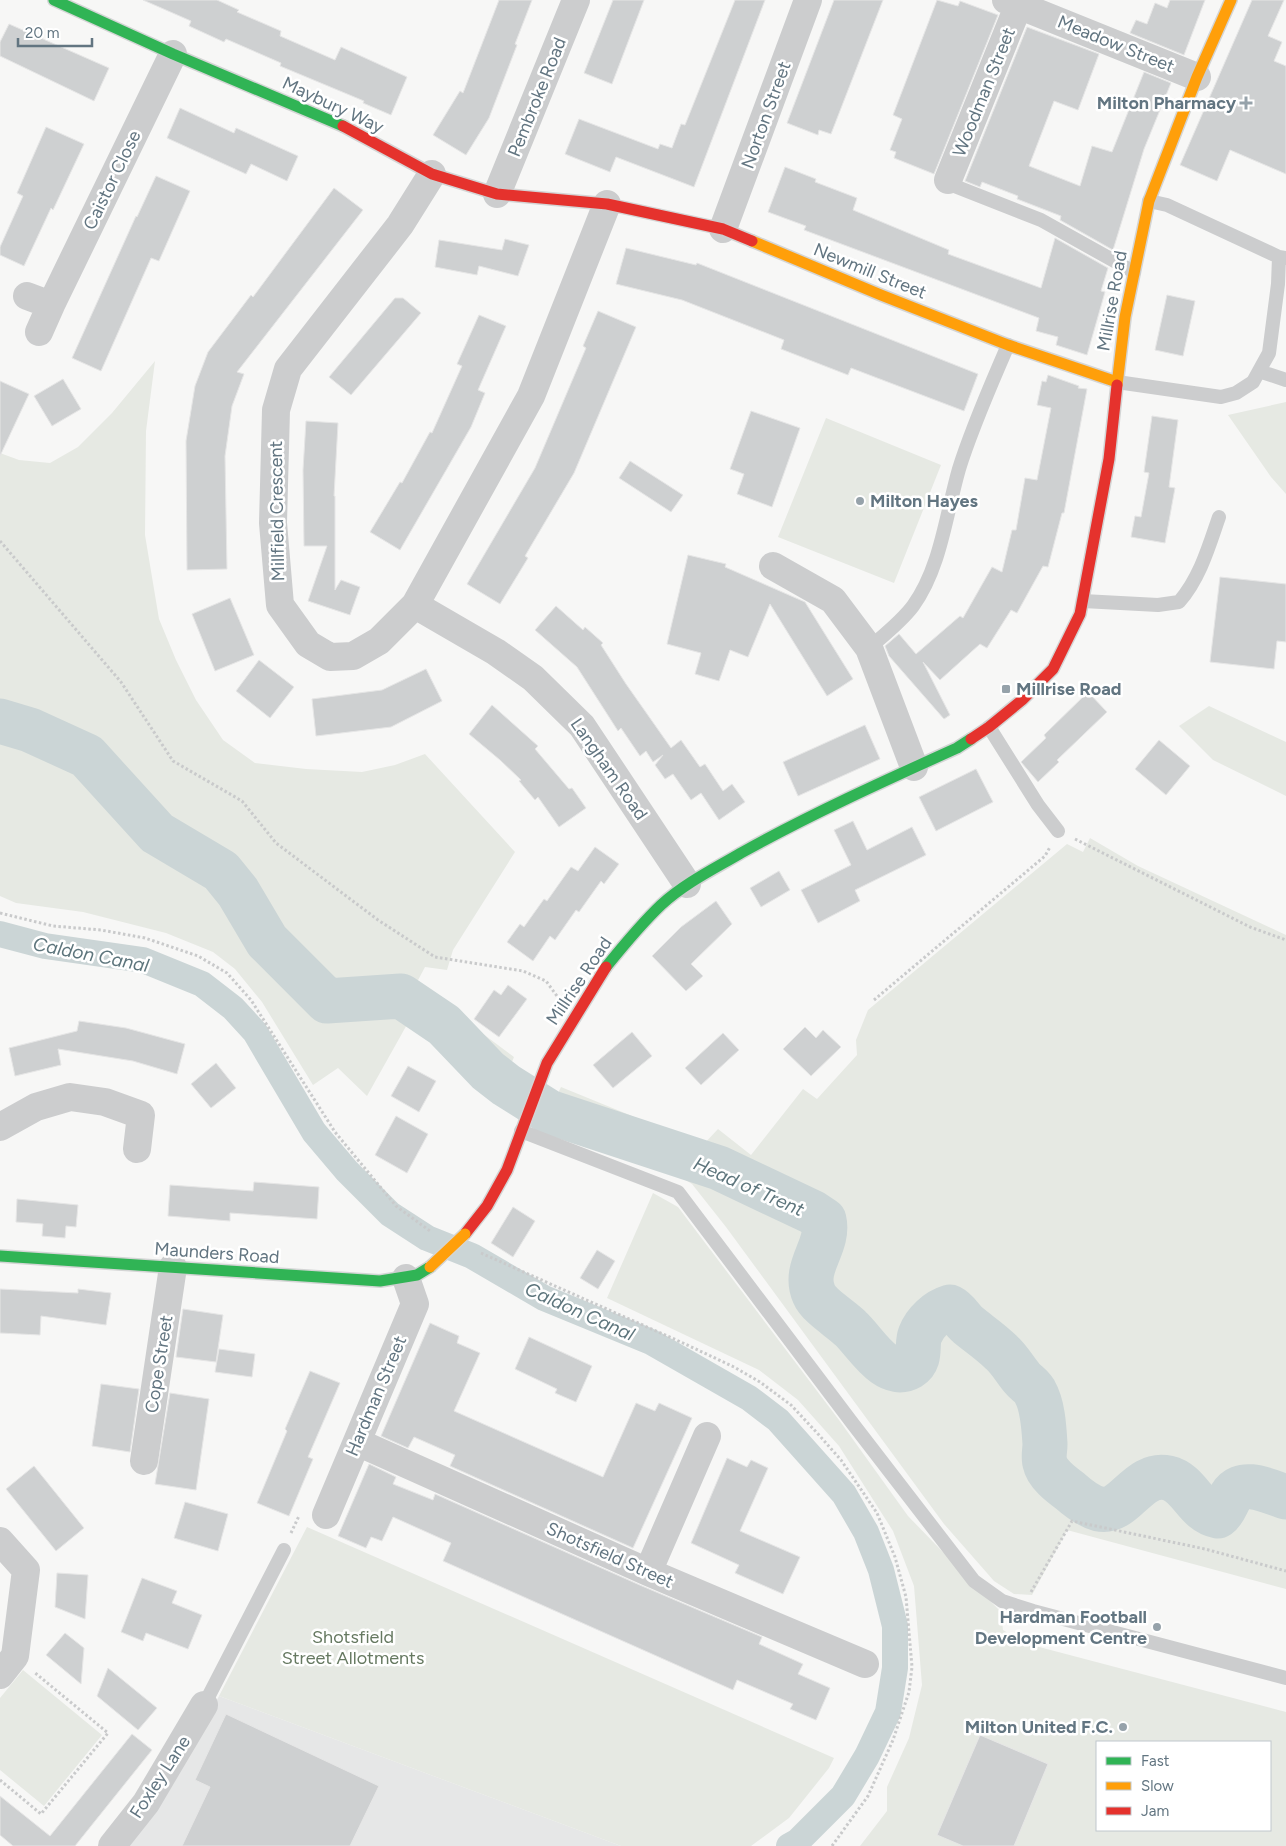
<svg xmlns="http://www.w3.org/2000/svg" width="1286" height="1846" viewBox="0 0 1286 1846" font-family="Figtree,sans-serif">
  <rect width="100%" height="100%" fill="#f7f7f6"/>
  <path fill="#e6e7e7" d="M219,1696L621,1846H122L183,1764Z"/>
  <path fill="#e6e9e3" fill-rule="evenodd" d="M155,361L146,431L145,535L159,619L176,660L196,700L223,740L255,763L306,769L362,772L395,765L425,754L515,852L453,950L447,970L425,967L416,984L514,1057L499,1094L409,1021L367,1096L338,1068L313,1085L262,1002L235,969L213,952L166,933L83,912L16,903L0,896V453L19,460L50,463L78,447L112,413Z
    M1286,402V494L1271,477L1228,415Z
    M826,418L941,465L894,583L778,537Z
    M1209,706L1286,742V796L1213,760L1179,726Z
    M1090,838L1138,866L1286,935V1589L1067,1530L1032,1595L1014,1594L994,1581L944,1524L726,1227L692,1184L654,1160L543,1124L561,1087L703,1145L718,1129L751,1155L803,1089L817,1099L857,1055L856,1040L868,1010L1067,844L1083,852Z
    M653,1193L678,1207L839,1420L908,1516L1001,1612L1003,1630L1024,1643L1286,1712V1846H860L887,1811V1787L909,1738L922,1685L914,1586L893,1531L839,1446L798,1400L759,1370L607,1298ZM1097,1742H1270V1830H1097Z
    M307,1527L834,1758L829,1768L789,1818L751,1846H621L219,1696Z
    M23,1670L102,1735L44,1806L0,1770V1698Z"/>
  <g fill="none" stroke-linecap="round" stroke-linejoin="round">
    <path stroke="#cbd5d6" stroke-width="26" d="M0,934L45,946L143,960L202,984L233,1008L255,1032L314,1132L347,1171L390,1214L427,1238L472,1256L544,1298L651,1342L749,1398L778,1420L844,1494L866,1532L881,1570L895,1626V1668L888,1712L867,1756L843,1796L798,1841L789,1846"/>
    <path stroke="#cbd5d6" stroke-width="45" d="M0,721L30,730L87,756L157,833L221,871L238,892L267,941L327,1001L401,996L444,1025L488,1071L506,1085L549,1112L719,1168L812,1212L824,1220C830,1246 802,1267 814,1294C819,1306 841,1319 850,1328C864,1340 886,1381 910,1367C922,1360 916,1345 920,1335C925,1322 937,1311 950,1307C958,1311 961,1319 968,1325C979,1334 991,1342 1001,1352C1010,1360 1015,1370 1022,1378C1026,1383 1033,1387 1035,1392C1043,1406 1044,1428 1045,1444C1045,1450 1043,1458 1045,1463C1047,1474 1062,1485 1070,1491C1079,1499 1088,1506 1099,1509C1125,1515 1137,1471 1168,1478C1190,1483 1195,1512 1218,1516C1225,1511 1226,1503 1231,1496C1242,1477 1270,1492 1286,1497"/>
  </g>
  <path fill="#ced0d1" stroke="#e6e6e6" d="M143,0H217L239,10L237,12L281,31L280,36L335,60L341,47L407,77L391,115L363,103L364,101L280,66L281,63L226,39L224,42L189,26L191,21Z
    M499,0H532L515,44L517,45L489,118L466,155L433,135L460,91L463,93Z
    M613,0H644L612,84L584,73Z
    M735,0H765L694,187L616,157L610,172L565,154L579,119L658,149L660,144L672,148L681,124L685,125Z
    M834,0H883L831,134L819,130L818,135L787,123Z
    M937,0L958,6L960,1L998,15L934,174L894,158L896,152L890,150L902,119L893,115Z
    M1170,0H1205L1184,55L1130,33L1136,20L1147,24L1155,3L1167,8Z
    M1252,0H1284L1268,36L1282,42L1274,61L1286,66V174L1230,150L1217,181L1180,165Z
    M9,24L109,68L94,101L0,56V42Z
    M1027,27L1099,54L1078,110L1054,101L1029,166L1080,186L1092,146L1112,152L1144,72L1171,83L1144,149L1113,250L1060,220L1061,216L1017,199L1018,196L982,182L980,187L965,181Z
    M180,108L234,133L236,128L298,156L287,181L251,164L246,174L167,138Z
    M46,127L84,144L53,210L51,208L24,266L0,255V247L23,196L17,193Z
    M785,167L816,179L815,182L857,198L853,210L949,250L948,254L1041,288L1055,238L1108,268L1101,291L1105,292L1087,355L1056,345L1058,337L1036,331L1039,318L804,230L806,226L768,212Z
    M156,176L190,191L159,261L151,258L101,371L72,358L136,216L137,217Z
    M334,188L363,210L237,372L244,374L232,406L225,456L227,569L187,570L186,441L195,386L208,352L251,295L253,297Z
    M505,239L529,245L518,276L479,266L477,275L435,267L439,240L502,250Z
    M626,248L696,265L697,263L978,374L964,411L851,368L848,375L781,349L784,340L682,300L616,284Z
    M1167,295L1195,301L1183,356L1155,350Z
    M395,298H403L421,313L351,395L329,377Z
    M598,311L636,327L574,473L525,556L528,558L500,604L467,584L535,468L586,348L583,346Z
    M479,315L506,326L478,390L485,393L471,427L400,550L370,532L400,482L402,483L430,432L432,433L462,366L457,364Z
    M1048,375L1079,386L1078,388L1087,389L1064,513H1062L1048,567L1043,566L1017,613L1011,610L987,648L980,644L940,680L923,662L950,715L944,719L889,656L885,646L899,634L916,654L960,616L963,618L992,567L1002,572L1012,530H1016L1025,478L1037,480L1051,408L1037,405L1042,381L1046,382Z
    M63,379L81,409L52,426L34,396Z
    M0,381L29,394L0,456Z
    M751,411L800,428L772,507L737,494L744,474L730,469Z
    M1152,416L1178,420L1169,487L1175,488L1165,543L1131,537L1135,516L1141,517L1149,473L1144,472Z
    M306,421L338,423L334,496H335V590L341,580L360,587L350,615L308,601L327,546H304L303,470Z
    M630,461L683,495L671,512L619,478Z
    M688,555L726,564L725,567L805,602L853,679L827,696L770,604L748,657L730,650L719,681L695,674L701,653L667,644Z
    M1220,577L1286,584V642L1277,641L1274,669L1210,662Z
    M230,598L254,655L215,671L192,614Z
    M556,606L583,630L585,627L603,643L601,645L626,684L671,748L681,740L700,767L705,764L723,791L732,784L745,802L719,820L701,793L691,800L673,774L665,779L655,765L663,755L653,762L646,751L640,756L621,728L618,731L577,667L535,630Z
    M259,660L294,687L270,718L236,691Z
    M426,669L442,701L391,727L316,736L312,699L382,690Z
    M1088,692L1107,712L1057,760L1059,762L1038,782L1021,762L1046,738L1044,735Z
    M492,705L538,746L535,749L569,789L572,788L586,808L559,827L538,797L535,800L519,781L521,780L500,760L469,734Z
    M865,725L880,759L798,796L783,762Z
    M1159,740L1190,766L1166,795L1135,769Z
    M976,769L993,802L936,831L919,797Z
    M853,821L867,850L912,827L926,855L855,890L860,901L818,923L801,890L851,865L834,830Z
    M595,847L619,864L604,884L601,881L579,912L576,910L555,940L550,936L533,961L507,942L520,924L524,927L544,899L547,901L571,867L578,871Z
    M779,871L790,890L761,907L750,888Z
    M716,901L732,924L691,964L703,976L686,991L652,956L681,927Z
    M508,985L527,999L499,1037L474,1019L494,990L501,995Z
    M79,1021L126,1028L185,1044L177,1074L133,1061L58,1049L61,1065L15,1076L9,1048L77,1031Z
    M805,1027L816,1038L823,1030L841,1047L811,1076L783,1049Z
    M632,1032L652,1056L613,1088L593,1065Z
    M723,1033L739,1050L701,1085L685,1068Z
    M216,1063L236,1088L211,1108L191,1084Z
    M408,1066L436,1081L419,1112L391,1096Z
    M396,1116L428,1134L407,1173L375,1155Z
    M254,1182L319,1187L317,1219L230,1213V1221L168,1216L170,1185L253,1191Z
    M17,1199L78,1205L76,1227L66,1226L65,1238L42,1236L43,1224L16,1222Z
    M513,1207L535,1221L513,1257L491,1243Z
    M597,1250L615,1261L598,1289L580,1278Z
    M0,1289L78,1293V1289L111,1293L106,1325L41,1316L40,1335L0,1333Z
    M183,1309L223,1315L216,1362L176,1357Z
    M430,1323L459,1336L457,1343L480,1353L454,1411L603,1477L636,1403L655,1411L659,1403L692,1418L633,1548L450,1466L455,1455L414,1437L408,1448L381,1436Z
    M529,1337L592,1366L576,1402L555,1393L557,1389L515,1369Z
    M219,1349L255,1354L252,1377L215,1372Z
    M310,1371L340,1383L308,1457L313,1459L289,1516L257,1503L287,1431L285,1429Z
    M101,1384L139,1389L130,1452L92,1446Z
    M170,1393L209,1399L196,1490L155,1484Z
    M727,1458L747,1467L751,1460L768,1468L740,1531L800,1557L783,1594L735,1573L739,1565L691,1543Z
    M369,1464L396,1477L393,1484L433,1500L435,1494L642,1586L762,1637L759,1644L803,1664L798,1674L830,1688L816,1720L790,1709L793,1704L737,1680L733,1690L443,1561L451,1543L393,1517L382,1541L371,1537L366,1548L338,1536Z
    M34,1466L84,1528L56,1551L6,1489Z
    M185,1502L228,1514L218,1551L174,1538Z
    M57,1573L88,1575L85,1619L55,1607Z
    M142,1578L177,1591L172,1603L202,1615L188,1649L146,1633L143,1641L121,1632Z
    M65,1633L84,1648L81,1684L46,1655Z
    M108,1668L157,1708L138,1730L97,1696Z
    M226,1714L379,1786L350,1846H182L210,1787L195,1780Z
    M132,1734L152,1750L75,1846H13L0,1835V1796L50,1836Z
    M980,1735L1048,1764L1014,1846H963L937,1835Z"/>
  <g fill="none" stroke-linecap="round" stroke-linejoin="round">
    <g stroke="#d4d5d5" stroke-width="14">
      <path id="fast" d="M54,0L173,54L343,126
        M606,967C623,946 641,924 661,905C685,883 714,869 741,853C811,814 884,781 957,748L971,739
        M0,1256L380,1281L417,1275L430,1267"/>
    </g>
    <g stroke="#d4d5d5" stroke-width="14">
      <path id="slow" d="M752,241L881,295L1008,345L1117,382
        M1117,385L1125,317L1149,201L1197,77L1231,0"/>
    </g>
    <g stroke="#d4d5d5" stroke-width="14">
      <path id="jam" d="M343,126L432,174L497,194L607,204L723,229L752,241
        M971,739L989,727L1022,700L1053,669L1080,614L1109,459L1117,385
        M465,1234L487,1206L507,1170L547,1063L606,967"/>
    </g>
    <path stroke="#c9cacb" stroke-width="3" stroke-dasharray="2.5 2.5" stroke-linecap="butt" d="M0,541L121,682L173,761L242,801L276,843L378,920L435,957L523,971L546,981L557,996
      M1075,839L1250,927L1286,940
      M0,913L53,926L101,930L145,938L198,956L227,973L251,1000L335,1132L396,1206L430,1231
      M874,1000L1045,856L1050,847
      M481,1253L683,1343L734,1367L760,1382L791,1405L819,1435L841,1460L877,1513L895,1557L906,1597L912,1667L909,1692L893,1740L868,1796L832,1846
      M291,1533L299,1516
      M1031,1592L1072,1521L1205,1549L1286,1571
      M0,1780L41,1814L108,1733L34,1672"/>
    <path stroke="#cccdce" stroke-width="14" d="M948,180L952,185L1041,220L1134,272
      M1149,201L1167,205L1279,257L1286,258
      M1259,371L1286,380
      M1117,382L1221,397L1236,393L1253,382L1269,353L1278,284L1279,257
      M1083,601L1158,605L1179,602C1200,578 1209,546 1219,517
      M869,648C884,635 901,622 913,606C941,567 946,514 959,469C972,427 991,385 1008,345
      M989,727L1038,805L1058,831
      M521,1131L678,1192L853,1424L974,1581L1002,1601L1033,1611L1286,1678
      M204,1705L284,1550"/>
    <path stroke="#cccdce" stroke-width="28" d="M1006,0L1197,77
      M432,174L400,225L288,369L276,410L273,523L280,605L308,644L330,657L353,656L379,641L415,605L531,396L607,204
      M948,180L1019,4
      M497,194L576,0
      M723,229L808,0
      M27,296L51,305
      M39,332L51,305L173,54
      M773,566L833,600L869,648L914,767
      M415,605L496,652L533,678L582,726L687,884
      M0,1127L36,1107L70,1097L105,1102L141,1115L137,1149
      M357,1442L648,1572L865,1664
      M144,1461L173,1267
      M326,1515L415,1304L406,1278
      M0,1541L26,1570L15,1656L0,1675
      M648,1572L707,1436
      M112,1846L146,1803L204,1705"/>
    <use href="#fast" stroke="#30b455" stroke-width="11"/>
    <use href="#slow" stroke="#ff9f0a" stroke-width="11"/>
    <use href="#jam" stroke="#e5322d" stroke-width="11"/>
    <g stroke="#d4d5d5" stroke-width="14" stroke-linecap="butt">
      <path id="slow-bridge" d="M430,1267L465,1234"/>
    </g>
    <use href="#slow-bridge" stroke="#ff9f0a" stroke-width="11"/>
  </g>
  <g fill="#96a2aa" stroke="#fff" stroke-width="2">
    <path d="M1243.5 95.5h5v5h5v5h-5v5h-5v-5h-5v-5h5z"/>
    <circle cx="860" cy="501" r="5"/>
    <rect x="1001" y="684" width="10" height="10" rx="2.5"/>
    <circle cx="1157" cy="1627" r="5"/>
    <circle cx="1123" cy="1727" r="5"/>
  </g>
  <g text-anchor="middle" stroke-width="5" stroke-linejoin="round" paint-order="stroke">
    <g font-size="18" fill="#627581" stroke="#fff">
      <text transform="translate(1116 44) rotate(22)" y="6">Meadow Street</text>
      <text transform="translate(984 92) rotate(-68)" y="6">Woodman Street</text>
      <text transform="translate(537 97) rotate(-68)" y="6">Pembroke Road</text>
      <text transform="translate(333 105) rotate(25)" y="6">Maybury Way</text>
      <text transform="translate(766 115) rotate(-70)" y="6">Norton Street</text>
      <text transform="translate(112 180) rotate(-64)" y="6">Caistor Close</text>
      <text transform="translate(870 271) rotate(22)" y="6">Newmill Street</text>
      <text transform="translate(1112 301) rotate(-80)" y="6">Millrise Road</text>
      <text transform="translate(277 511) rotate(-91)" y="6">Millfield Crescent</text>
      <text transform="translate(609 769) rotate(55)" y="6">Langham Road</text>
      <text transform="translate(579 981) rotate(-56)" y="6">Millrise Road</text>
      <text transform="translate(217 1253) rotate(4)" y="6">Maunders Road</text>
      <text transform="translate(159 1364) rotate(-81)" y="6">Cope Street</text>
      <text transform="translate(376 1396) rotate(-67)" y="6">Hardman Street</text>
      <text transform="translate(610 1555) rotate(24)" y="6">Shotsfield Street</text>
      <text transform="translate(160 1777) rotate(-57)" y="6">Foxley Lane</text>
    </g>
    <g font-size="18" font-weight="bold" fill="#627581" stroke="#fff" text-anchor="end">
      <text x="1236" y="109">Milton Pharmacy</text>
      <text x="870" y="507" text-anchor="start">Milton Hayes</text>
      <text x="1016" y="695" text-anchor="start">Millrise Road</text>
      <text x="1147" y="1623">Hardman Football<tspan x="1147" dy="21">Development Centre</tspan></text>
      <text x="1113" y="1733">Milton United F.C.</text>
    </g>
    <g font-size="18" fill="#667961" stroke="#fff">
      <text x="353" y="1643">Shotsfield<tspan x="353" dy="21">Street Allotments</tspan></text>
    </g>
    <g font-size="19" font-style="italic" fill="#5d757c" stroke="#fff">
      <text transform="translate(91 954) rotate(11)" y="7">Caldon Canal</text>
      <text transform="translate(749 1186) rotate(24)" y="7">Head of Trent</text>
      <text transform="translate(580 1311) rotate(24)" y="7">Caldon Canal</text>
    </g>
  </g>
  <rect x="1096" y="1741" width="175" height="90" fill="#ffffff" stroke="#c0c8cd"/>
  <rect x="1106" y="1757" width="25" height="8" fill="#30b455" stroke="#c0c8cd"/>
  <text x="1141" y="1766" font-size="15" fill="#627581">Fast</text>
  <rect x="1106" y="1782" width="25" height="8" fill="#ff9f0a" stroke="#c0c8cd"/>
  <text x="1141" y="1791" font-size="15" fill="#627581">Slow</text>
  <rect x="1106" y="1807" width="25" height="8" fill="#e5322d" stroke="#c0c8cd"/>
  <text x="1141" y="1816" font-size="15" fill="#627581">Jam</text>
  <path d="M18 38v8h74v-8" fill="none" stroke="#627581" stroke-width="2.5"/>
  <text x="25" y="38" font-size="15" fill="#627581" stroke="#ffffff" stroke-width="4" paint-order="stroke">20 m</text>
</svg>
